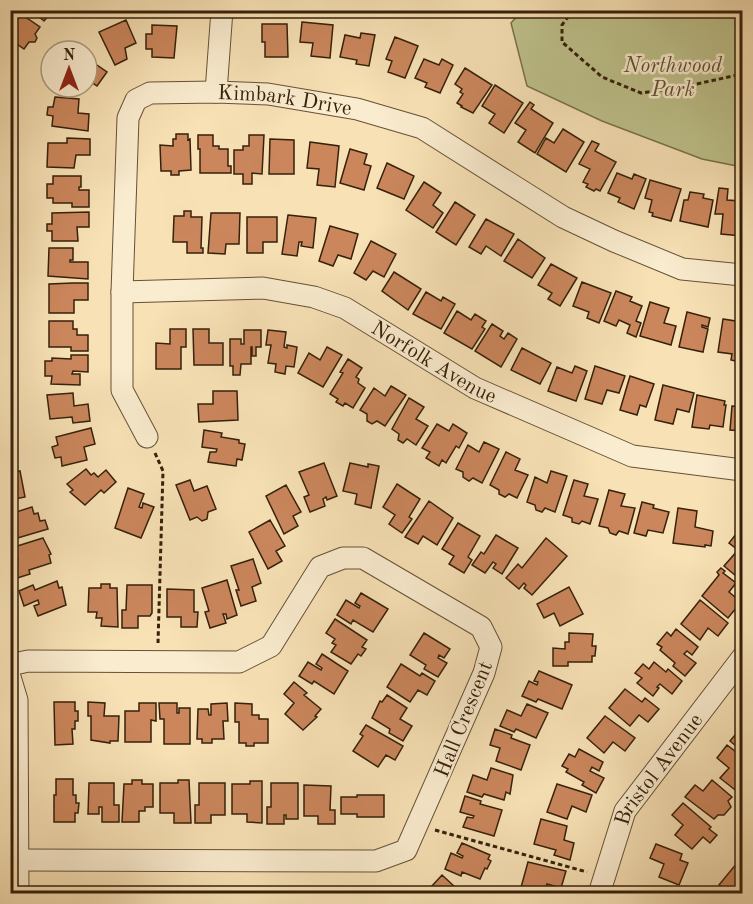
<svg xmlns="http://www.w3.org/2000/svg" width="753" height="904" viewBox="0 0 753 904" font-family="'Old Standard TT',serif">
  <rect width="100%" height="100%" fill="#f7e1b5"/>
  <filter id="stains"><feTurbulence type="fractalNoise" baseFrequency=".00333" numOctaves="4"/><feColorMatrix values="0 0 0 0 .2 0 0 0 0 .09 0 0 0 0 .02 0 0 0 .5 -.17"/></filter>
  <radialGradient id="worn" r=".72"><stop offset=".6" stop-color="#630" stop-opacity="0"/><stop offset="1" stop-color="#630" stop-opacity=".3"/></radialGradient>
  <path fill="#bec28c" stroke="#7a724c" stroke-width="1.5" d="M522,11H742V167L702,159L602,121L527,86L511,23Z"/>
  <path fill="#cb865c" stroke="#36210b" stroke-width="1.5" d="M10,10H19L18,12L40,27L35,34L37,38L35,42H29L24,49L10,39Z
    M31,10H58V12L55,16L49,15L44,21Z
    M126,20L136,43L125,48L127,59L115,65L99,32Z
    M302,22L333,25L330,58L311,56L313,43L300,42Z
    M262,24H287L288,57H265V42H262Z
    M152,25L177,26L174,58L152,57V49H146V34H152Z
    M361,33L375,35L369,66L356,64L357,60L340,57L345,35L360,38Z
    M395,37L418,46L405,78L388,72L392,61L386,59Z
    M424,59L439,65L442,59L453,65L440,93L425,87L427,83L415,78Z
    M94,63L107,72L97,86L87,79V64L91,67Z
    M465,68L492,85L473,113L461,107L462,106L457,103L463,94L460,92L462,89L455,84Z
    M495,85L523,103L504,133L489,123L495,114L482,106Z
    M55,97L79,99L78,113L89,114L88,131L52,126L53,116L47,115L48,107H53Z
    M530,102L534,105L531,109L553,123L535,153L518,142L526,130L515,123Z
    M563,129L584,142L566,172L537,154L546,138L554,143Z
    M176,134H188V140L190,139L191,170L179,171V175H171V171H161L160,145L173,146V139H176Z
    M198,135H213V146H219V149H228V166H231V173H200V149H198Z
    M249,135H264L262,174L252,173V184H243V174H234V150H243V146H249Z
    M67,138L90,139V155H76L74,168L47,167L48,143H67Z
    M270,139L294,140V174H269Z
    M592,141L599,144L595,151L616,162L600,191L596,189L594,191L586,187L588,184L583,182L590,169L579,164Z
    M310,142L339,146L335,187L317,185L319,169L307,168Z
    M350,149L367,154L364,164L371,166L364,190L340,183Z
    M387,163L414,176L404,199L377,188Z
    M617,173L632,179L634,174L646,179L634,209L618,202L620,198L608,193Z
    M53,176H81V187H79V190H89V207H72V203H53V198H47V184H53Z
    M650,180L681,189L671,221L652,216L653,213L649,212L652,200L645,198Z
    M424,182L441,193L433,205L443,213L433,228L406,210Z
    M719,188L728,189L727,200L742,201V236L721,234L723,214H715Z
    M690,192L704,194L703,198L713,200L708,227L680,221L684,200H688Z
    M455,202L475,215L456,245L436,232Z
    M184,211H191V217H202L201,248H203V253H187V242H173L174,216H184Z
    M89,212V227H77L78,241H52V231H47V224H52V213Z
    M211,213H240L239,244H226L225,254L208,253Z
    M288,215L316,218L313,248L301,246L302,242H299L297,256L282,254Z
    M247,217H277V242H263V253H247Z
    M486,219L514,234L501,256L486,246L481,254L469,247Z
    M330,226L358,234L351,259L338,255L333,266L319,261Z
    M518,239L545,258L532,278L504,261Z
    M371,241L396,254L384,277L373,271L366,280L354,273Z
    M49,248H73V260H70V262H88V279L48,276Z
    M551,264L577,278L560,306L548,299L552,293L538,285Z
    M394,272L421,289L408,310L382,291Z
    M582,282L611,293L599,323L587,318L589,312L573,306Z
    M73,283H88V300H74V313H49V284Z
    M616,291L632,297L630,301L642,306L636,321L641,323L636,337L627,333L630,325L619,320L616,326L604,321Z
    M426,292L441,301L443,297L455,304L441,329L413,314Z
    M650,302L669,308L664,323L676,326L671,345L640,336Z
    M457,311L471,320L475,314L486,321L482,327L485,329L472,349L444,333Z
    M687,312L710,318L708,327L702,325V327L708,329L703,352L679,347Z
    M723,319L742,322L740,336H742V356L741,355L740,362L731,360L732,354L718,352Z
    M49,321H73V329H77V335H88V351H71V347H49Z
    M492,324L503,331L500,336L504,339L508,333L517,339L501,367L475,351Z
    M170,329H186V347H181V369H156V343L170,344Z
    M193,329H209V343H223V365H194Z
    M244,330H261V347H256V356H252V347H251V364H241L240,375H233V366H230V339H241V344H244Z
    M268,330L286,332L284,347L287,348V345L297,347L294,367L286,366L285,374L275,372L276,364L268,363L271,345H266Z
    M327,347L342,355L323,387L298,373L309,353L320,360Z
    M522,348L551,363L540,384L511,370Z
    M71,355H88V372L73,371L72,374H80V385L51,384L52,376H45V361H52V358L71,359Z
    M348,359L362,368L356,377L359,379L358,383L365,388L353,408L345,403L343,406L336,402L338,399L330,394L343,373L340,372Z
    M575,366L587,371L576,401L548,391L557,367L572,373Z
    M595,366L625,376L619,393L607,390L602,404L585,399Z
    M630,376L654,384L646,407L640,405L637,415L620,410Z
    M663,385L694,393L689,412L677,409L673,424L655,420Z
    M391,386L406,395L385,426L377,421L372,424L367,421V414L360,410L374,388L385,396Z
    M213,391H237L238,420L199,422L198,404H213Z
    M73,393L74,406L88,404L90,421L73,423L72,417L50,419L47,395Z
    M697,395L725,401L724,405H726L723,427L710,425L709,429L692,427Z
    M409,398L424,407L416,419L428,426L416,445L407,439L403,443L398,440L399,434L392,429Z
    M732,406L742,407V431L730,430Z
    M437,424L449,431L453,424L467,433L459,448L456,446L446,463L442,460L439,466L426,458L430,452L422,448Z
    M91,428L95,444L84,447L87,460L62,466L61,457L55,458L52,447L58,445L56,437Z
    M204,430L222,433L221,437L239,440V443L245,444L242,460L237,459L236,466L208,462L210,452H216L217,449L202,447Z
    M11,439L17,455L14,456L16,464L10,465Z
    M484,442L499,449L482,483L473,478L469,481L463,477V472L456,469L468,445L479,452Z
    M506,452L520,459L515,470L528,475L517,498L509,494L505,497L499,494V490L490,485Z
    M324,463L337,496L327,500L326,497L323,499L325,506L310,512L304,497L309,495L299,472Z
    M350,463L368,467V464L379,466L371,508L355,504L357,494L343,491Z
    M86,469L91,475L94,473L98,477L106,470L116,482L104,493L101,490L85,505L70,492L73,490L67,484Z
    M20,471L25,497L10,500V473Z
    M551,471L567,476L555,512L545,508L542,512L536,510L535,505L527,502L535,477L547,483Z
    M190,480L194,491L207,486L216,509L208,512L207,519L202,521L197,517L190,520L176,485Z
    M574,480L588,484L584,496L598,499L590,524L582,521L579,524L572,522V518L563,515Z
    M397,484L420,499L409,517L412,519L402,533L389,524L395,515L383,507Z
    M286,485L301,512L293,516L298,526L284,534L266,496Z
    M128,488L144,494L139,507L142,508L143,503L154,507L141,538L115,528Z
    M609,490L625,494L621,506L635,508L628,534L619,531L616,535L610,533L608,528L599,526Z
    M429,501L453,518L437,545L423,536L418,544L405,537Z
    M642,502L654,505L653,508L669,512L663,533L648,530L646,536L634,533Z
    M32,507L34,514L38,513L40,521L45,520L48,529L14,539L10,528V514Z
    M678,508L697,511L695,527L713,531L711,546L705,545V547L673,543Z
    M270,520L285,546L276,551L282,561L268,569L249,532Z
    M458,523L480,536L468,557L472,560L464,573L449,564L454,556L442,549Z
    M736,534L742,539V581L724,566L738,550L729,543Z
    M496,535L518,548L502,574L493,568L496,564L493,562L485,573L472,565L481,552L484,554Z
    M43,538L51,554L49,555L51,563L29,570L30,574L14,579L10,563L18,560L14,547Z
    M546,538L567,556L532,595L524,588L526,585L524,583L519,589L506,578L518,564L522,568Z
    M253,559L261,583L252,587L256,601L241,606L236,590H239L231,566Z
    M721,568L725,571L723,573L736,583L729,592L741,602L728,618L702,596L719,575L717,572Z
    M227,580L237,615L227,619L226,614H223L226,623L210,628L205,612L209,611L202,588Z
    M57,581L59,588L62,587L66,605L38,616L34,606L39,604L38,600L24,606L19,591L33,585L35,590Z
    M101,584H110V588H117L118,627L101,626L102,618H96L97,612H88L89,588H101Z
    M127,585H152V613L150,616H138V628H122V610H126Z
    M569,587L583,614L560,626L554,613L544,618L537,604Z
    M167,589L194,590V612H198L197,627H181V617H167Z
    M361,593L388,609L373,632L353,620L351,624L337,615L346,600L359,608L360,606L355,603Z
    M700,600L728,623L718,636L708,628L700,640L681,624Z
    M335,619L367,640L362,647L366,649L361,656L358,654L351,664L331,652L336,645L332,643L335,639L326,633Z
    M676,629L698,647L692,655L687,651L684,654L696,663L685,676L673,666L675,663L660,650L662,647L657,644L667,632L671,636Z
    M424,633L450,649L444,658L439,655L438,658L447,663L438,677L424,669L426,665L410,655Z
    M569,633L593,634L592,646H596L595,656H592V662H568V666H553V648L565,649V642H569Z
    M322,654L348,671L334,694L314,681L312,684L299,676L308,662L321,670L322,668L316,664Z
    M654,662L666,672L668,669L682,681L672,694L660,684L657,687L659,688L653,696L637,683L642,678L635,673L643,664L649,669Z
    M401,664L420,676L422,673L435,681L427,695L418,690L410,702L387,687Z
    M539,671L572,685L562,709L538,699L536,702L522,696L529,681L537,685L538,682L534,681Z
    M294,682L307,693L304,695L321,709L315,716L317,717L303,730L285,714L294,703L284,694Z
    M625,689L642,702L645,698L659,709L648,722L639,715L630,726L609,708Z
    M387,695L407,708L400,719L412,726L403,741L389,733L390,729L372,718L380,701L382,702Z
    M54,702H75V711H78V721H75V729H72L73,744L55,745Z
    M88,702L105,703L104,716H119L118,741H110V743L91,740V716H88Z
    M139,703H156V721L151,720V742H125V711H139Z
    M159,703H177V713H179V708H190V744H164V719H160Z
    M227,703L228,721H223L224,739H212V743H202V739H197L198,709H208L209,715H211V704Z
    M235,703L252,704V715H259V719H268V743H254V746H246V743H239V722H235Z
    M527,704L548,713L536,738L516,729L514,732L500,726L507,710L521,716Z
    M605,716L635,738L625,751L613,742L604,753L587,738Z
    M366,725L403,746L395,760L386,755L378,767L353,751L363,736L360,734Z
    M741,728L742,729V751L730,741Z
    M495,729L512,735L511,738L530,745L521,770L496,761L500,748L490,745Z
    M727,745L740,755L737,759L742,763V789L739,793L720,778L729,768L717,758Z
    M579,749L603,762L599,771L592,767L590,771L604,778L596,793L582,785L584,782L566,772L568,769L562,766L569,754L575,757Z
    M491,768L513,775L510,794L506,792L504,800L484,794L482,797L467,792L473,775L487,780Z
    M56,779H73V795H76V803H79L78,813H75V822H54V795H56Z
    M132,780H142V784H153V807H145V811H139V822H122L124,784H132Z
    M178,780H189L191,823H174V813H160V783H178Z
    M712,780L732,797L728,801L731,807L724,815H718L714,819L685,797L695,785L703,791Z
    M250,781H262V823L247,822V814H232V784H250Z
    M89,783H114V805H119V822H102V807H99V814H88Z
    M199,783H225V815H211V823H195V805H199Z
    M271,783H298V819H286V815H284V824H267V807H271Z
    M557,784L592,795L586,812L572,806L567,819L547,812Z
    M304,785L331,786L330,810H335V824H318V816H304Z
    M357,795H384V817H357V814H341V797H357Z
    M465,796L481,801L480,804L502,810L494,836L463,827L467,817L473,818L474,816L460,812Z
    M683,803L711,827L709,829L717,835L710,843L703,837L692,849L675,835L683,825L672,815Z
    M541,819L567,826L564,840L574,843L570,860L554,855L556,850L534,844Z
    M462,843L490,855L488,859L491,861L487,869L485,868L480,879L462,872L461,876L445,869L451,853L462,858L463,856L457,853Z
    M656,844L682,854L680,860L688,863L679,885L659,877L664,864L650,858Z
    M528,862L566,871L561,888L547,884L545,894H530L520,891Z
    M737,863L742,867V891L741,894H727L728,892L719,885Z
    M442,875L454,886L452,889L457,894H438L431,887Z"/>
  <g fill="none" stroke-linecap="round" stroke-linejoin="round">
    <g stroke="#665136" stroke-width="23">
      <g id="minor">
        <path d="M216,92L222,10"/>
        <path id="s1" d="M122,292L263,288L314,297L345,308L475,388L632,456L742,470"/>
        <path id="s2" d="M147,437L122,390V292L128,118L136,100L150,93L216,92L268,94L357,109L422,128L563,217L614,241L682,269L742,275"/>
        <path d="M10,665L28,661L239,662L271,646L320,567L343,558H363L481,627L491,647L484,673L406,850L376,861L19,860"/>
        <path d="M10,677L17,700L18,894"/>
        <path id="s3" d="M599,894L625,811L742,658"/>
      </g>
    </g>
    <path stroke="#36210b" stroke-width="3" stroke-dasharray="4.5 3" stroke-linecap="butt" d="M573,10L562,25V42L602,77L641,93L683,87L742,74
      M155,453L163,471L158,643
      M435,830L587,872"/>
    <use href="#minor" stroke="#faeccf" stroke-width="21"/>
  </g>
  <g text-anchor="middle" stroke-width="5" stroke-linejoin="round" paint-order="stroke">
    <g font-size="21" font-style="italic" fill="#5f5132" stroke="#faeccf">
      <text x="673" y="72">Northwood<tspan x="673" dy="24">Park</tspan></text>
    </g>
    <g font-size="21" fill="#36210b" stroke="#faeccf">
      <text dy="7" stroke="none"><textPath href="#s2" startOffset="496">Kimbark Drive</textPath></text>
      <text dy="7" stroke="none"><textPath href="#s1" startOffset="330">Norfolk Avenue</textPath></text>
      <text transform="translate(463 719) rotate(-68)" y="7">Hall Crescent</text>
      <text dy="7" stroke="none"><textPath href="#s3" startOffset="140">Bristol Avenue</textPath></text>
    </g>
  </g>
  <rect width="753" height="904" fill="none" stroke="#f7e1b5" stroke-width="36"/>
  <rect x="12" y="12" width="729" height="880" fill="none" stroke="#36210b" stroke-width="3"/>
  <rect x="18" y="18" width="717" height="868" fill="none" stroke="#36210b" stroke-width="1.5"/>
  <g transform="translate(69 69)"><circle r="28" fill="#faeccf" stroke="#ac9b81" stroke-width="1.5"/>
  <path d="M0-4.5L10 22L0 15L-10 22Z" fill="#8f2418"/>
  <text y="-9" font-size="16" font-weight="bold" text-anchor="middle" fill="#36210b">N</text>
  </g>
  <rect width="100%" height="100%" filter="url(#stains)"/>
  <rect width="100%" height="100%" fill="url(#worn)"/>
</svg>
